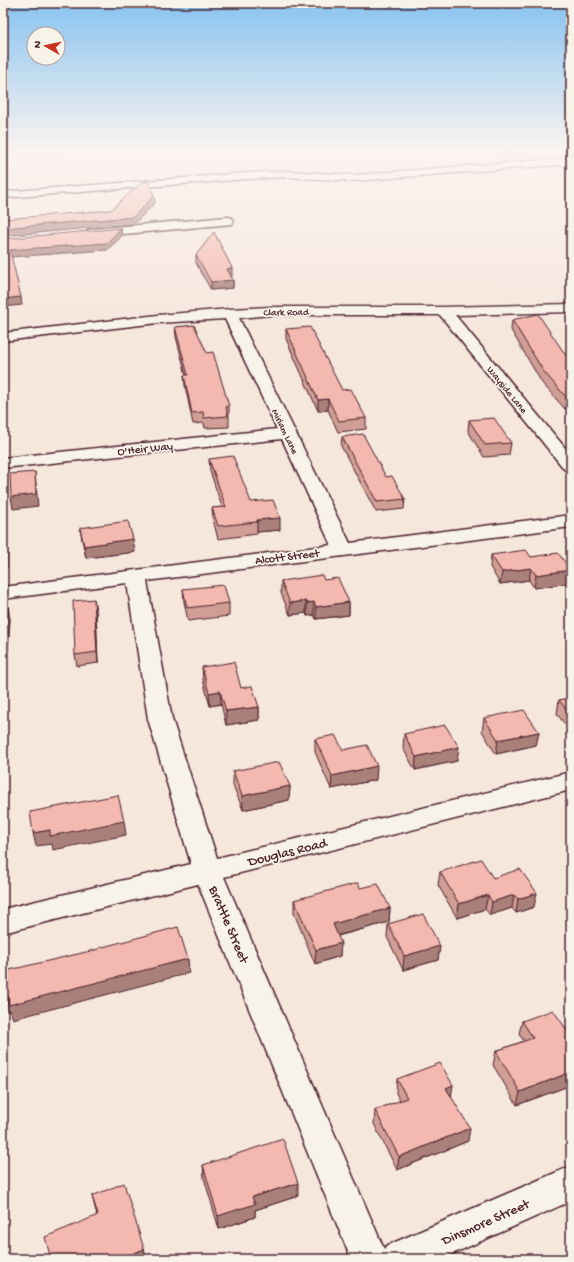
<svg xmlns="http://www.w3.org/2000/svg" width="574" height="1262" viewBox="0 0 574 1262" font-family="'Gochi Hand',sans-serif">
  <rect width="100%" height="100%" fill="#f6e7dd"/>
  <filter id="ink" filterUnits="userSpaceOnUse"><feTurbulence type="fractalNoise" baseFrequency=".025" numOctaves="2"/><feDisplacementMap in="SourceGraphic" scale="8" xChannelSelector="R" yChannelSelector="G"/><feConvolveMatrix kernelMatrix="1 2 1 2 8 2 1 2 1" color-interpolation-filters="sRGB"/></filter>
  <g filter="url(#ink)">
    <path fill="#b7eeb0" stroke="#80866e" d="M3,150H96L3,156Z
      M489,150H569C555,158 520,158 504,156C499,155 494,152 489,150Z"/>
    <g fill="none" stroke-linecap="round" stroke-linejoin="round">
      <g stroke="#4a1f2b" stroke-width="3">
        <path id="minor" d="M571,158V164L353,181L284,177L247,179L3,198V192L247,173L284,171L353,175Z
          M228,217L232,218L234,221L232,224L92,237L88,236L86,233L88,230L92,229Z
          M571,304V312L455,315L571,455V471L565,470L440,315H271L239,318L350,543L571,515V527L147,581L172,719L217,858L571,772V790L224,877L384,1249L386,1246L571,1166V1201L441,1259H351L198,884L3,933V909L191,864L148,719L127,583L3,599V587L331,545L282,439L3,468V458L277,429L225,319L158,323L3,341V333L158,315L230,309L271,307H444Z"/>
      </g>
      <use href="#minor" fill="#f7f3e8" fill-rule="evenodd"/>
    </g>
    <path fill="#d19e96" stroke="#4a1f2b" d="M196,255L232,277H231L233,280V288L211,290L196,263Z
      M512,320L571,363V412L568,408L565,409L542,383L511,330Z
      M175,327L229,406V427L205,428L204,423L193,424L185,386L184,375H186L176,337Z
      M286,329L366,418V429L338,432L328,410L318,411L286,339Z
      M469,420L511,443L509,455L484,457L468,431Z
      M342,437L386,477L405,499L404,509L376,512L341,446Z
      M209,459L251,502L280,530L257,532V534L218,539L213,520L212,508L222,507L210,471Z
      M80,528L135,552L86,558L82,540Z
      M491,555L531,557L571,570L569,583L534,588L529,580L500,584L490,567Z
      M324,580L349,602V615L316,619L314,615L307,616L306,613L290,615L281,593V581Z
      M183,589L229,603V616L188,621L184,602Z
      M3,607L10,619L8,650H3Z
      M96,610L98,663L77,666L75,655Z
      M202,667L241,688L259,707V720L226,725L221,704L210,706L203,680Z
      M571,698V732L557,714L559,700Z
      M484,718L539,732L536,745L496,754L482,731Z
      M404,734L457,761L415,770L403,748Z
      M315,739L343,750L376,780L331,789L315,752Z
      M233,771L290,786L289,800L243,810L233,785Z
      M440,872L493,878L534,907L516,913L512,908L490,915L485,909L457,918L438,885Z
      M360,888L390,908L389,922L338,936L340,956L315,964L294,913V900Z
      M388,924L440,946L438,960L403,970L387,937Z
      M522,1021L571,1036V1085L517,1105L493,1065L496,1051L524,1041L519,1034Z
      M397,1079L451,1096L468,1141L397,1170L374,1124L375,1110L400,1101L396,1093Z
      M203,1165L298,1196L255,1210V1217L219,1229L204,1178Z
      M92,1196L144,1249L146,1259H51L97,1216Z"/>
    <path fill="#aa817a" stroke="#4a1f2b" d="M154,196L155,203L134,224L3,236V228L133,217Z
      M121,228L122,236L107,250L11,257L10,250Z
      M232,268V277H227V269Z
      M233,280V288L211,290V282Z
      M21,297L22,305L3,307V299Z
      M570,397L568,408L565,409L567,398Z
      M328,399V410L318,411V400Z
      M35,472L36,484L38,506L13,509L11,497Z
      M280,518V530L257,532V520Z
      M4,534L7,546V568L3,569Z
      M133,539L135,552L86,558L84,546Z
      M531,568L529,580L500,584L502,572Z
      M571,570L569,583L534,588L536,575Z
      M94,599L96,610L98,663L97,652Z
      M306,601V613L290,615V603Z
      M314,602V615L307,616V603Z
      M349,602V615L316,619V607Z
      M8,607L10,619L8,650L5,637Z
      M220,691L221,704L210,706L209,693Z
      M259,707V720L226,725V711Z
      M539,732L536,745L496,754L498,740Z
      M459,747L457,761L415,770L416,757Z
      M377,766L376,780L331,789L332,776Z
      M290,786L289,800L243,810L242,796Z
      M124,821L126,835L53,850L52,844L36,846L33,833L50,830Z
      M537,893L534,907L516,913L518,899Z
      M488,895L485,909L457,918L459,904Z
      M514,895L512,908L490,915L492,902Z
      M390,908L389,922L332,937L333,924Z
      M341,943L340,956L315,964L316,950Z
      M440,946L438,960L403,970L404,956Z
      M188,959L189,973L13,1019L10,1010L3,1012V997Z
      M571,1072V1085L517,1105L520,1092Z
      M453,1085L451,1098L446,1088Z
      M470,1128L468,1141L397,1170L399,1157Z
      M298,1183V1196L255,1210V1217L219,1229L218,1216L252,1197Z
      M144,1249L146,1259H120Z"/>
    <path fill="#f3b8af" stroke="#4a1f2b" d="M148,181L154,196L133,217L3,228V219L111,210L142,182Z
      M121,228L107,243L10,250L21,297L3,299V239Z
      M214,232L232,268L227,269L233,280L211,282L196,255Z
      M538,314L571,363V399L570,397L567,398L544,372L512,320Z
      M194,325L207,353L213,352L229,406L226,407L228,416L204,418L203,412L192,413L184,375H188L175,327Z
      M310,327L342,390L351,389L366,418L339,421L328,399L318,400L286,329Z
      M494,418L511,443L485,445L469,420Z
      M363,434L386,477L392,476L405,499L377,502L342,437Z
      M233,456L251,502L273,500L280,518L257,520V522L218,526L212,508L226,507L209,459Z
      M35,472L36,494L11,497L10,474Z
      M128,521L133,539L84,546L80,528Z
      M3,534H4L5,556H3Z
      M526,550L531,557L558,553L571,570L536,575L531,568L502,572L491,555Z
      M322,575L324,580L338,578L349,602L316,607L314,602L307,603L306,601L290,603L281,581Z
      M224,585L229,603L187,608L183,589Z
      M94,599L97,652L75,655L73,601Z
      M3,607H8L5,637H3Z
      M234,662L241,688L252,686L259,707L226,711L220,691L209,693L202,667Z
      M571,698V715L559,700Z
      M524,710L539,732L498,740L484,718Z
      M445,725L459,747L416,757L404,734Z
      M335,735L343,750L367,745L377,766L332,776L315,739Z
      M279,762L290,786L242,796L233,771Z
      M118,795L124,821L50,836V830L33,833L30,812Z
      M481,859L493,878L520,869L537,893L518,899L514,895L492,902L488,895L459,904L440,872Z
      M358,883L360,888L378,884L390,908L333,924L341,943L316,950L294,900Z
      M423,914L440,946L404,956L388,924Z
      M178,927L188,959L9,1005L8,996L3,997V977H5V971L99,949V948Z
      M553,1010L571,1036V1072L520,1092L496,1051L533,1038L522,1021Z
      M440,1063L453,1085L446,1088L470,1128L399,1157L375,1110L407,1098L397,1079Z
      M283,1139L298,1183L252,1197L255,1204L218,1216L203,1165Z
      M124,1183L144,1249L120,1259H51L45,1237L98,1215L92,1196Z"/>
  </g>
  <linearGradient id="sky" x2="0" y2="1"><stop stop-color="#89c3f0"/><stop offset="0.46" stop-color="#fbf4f0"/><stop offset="1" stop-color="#fbf4f0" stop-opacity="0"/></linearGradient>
  <rect width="574" height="327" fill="url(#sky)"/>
  <g text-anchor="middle" stroke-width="3.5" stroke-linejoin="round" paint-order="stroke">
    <g font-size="10" fill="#4a1f2b" stroke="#f7f3e8">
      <text transform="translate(286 311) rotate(-1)" y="4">Clark Road</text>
      <text transform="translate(508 389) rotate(51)" y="4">Wayside Lane</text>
      <text transform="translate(286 431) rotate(64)" y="4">Miriam Lane</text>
    </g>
    <g font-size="12" fill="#4a1f2b" stroke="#f7f3e8">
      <text transform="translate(145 448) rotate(-6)" y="4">O'Heir Way</text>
      <text transform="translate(287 556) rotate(-7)" y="4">Alcott Street</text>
    </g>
    <g font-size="14" fill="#4a1f2b" stroke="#f7f3e8">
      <text transform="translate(287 851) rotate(-14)" y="5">Douglas Road</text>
      <text transform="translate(230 924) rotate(67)" y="5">Brattle Street</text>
      <text transform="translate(485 1221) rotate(-24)" y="5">Dinsmore Street</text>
    </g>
  </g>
  <rect width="574" height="1262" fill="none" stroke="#f7f3e8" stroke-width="16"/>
  <rect x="8" y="8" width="558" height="1246" fill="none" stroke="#4a1f2b" stroke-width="1.5" filter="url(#ink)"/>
  <g transform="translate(46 46) rotate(279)"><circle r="19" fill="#f7f3e8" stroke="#b29e9c"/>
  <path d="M0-3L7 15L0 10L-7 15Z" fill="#c8321e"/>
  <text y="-6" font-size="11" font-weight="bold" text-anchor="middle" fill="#4a1f2b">N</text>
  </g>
</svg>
